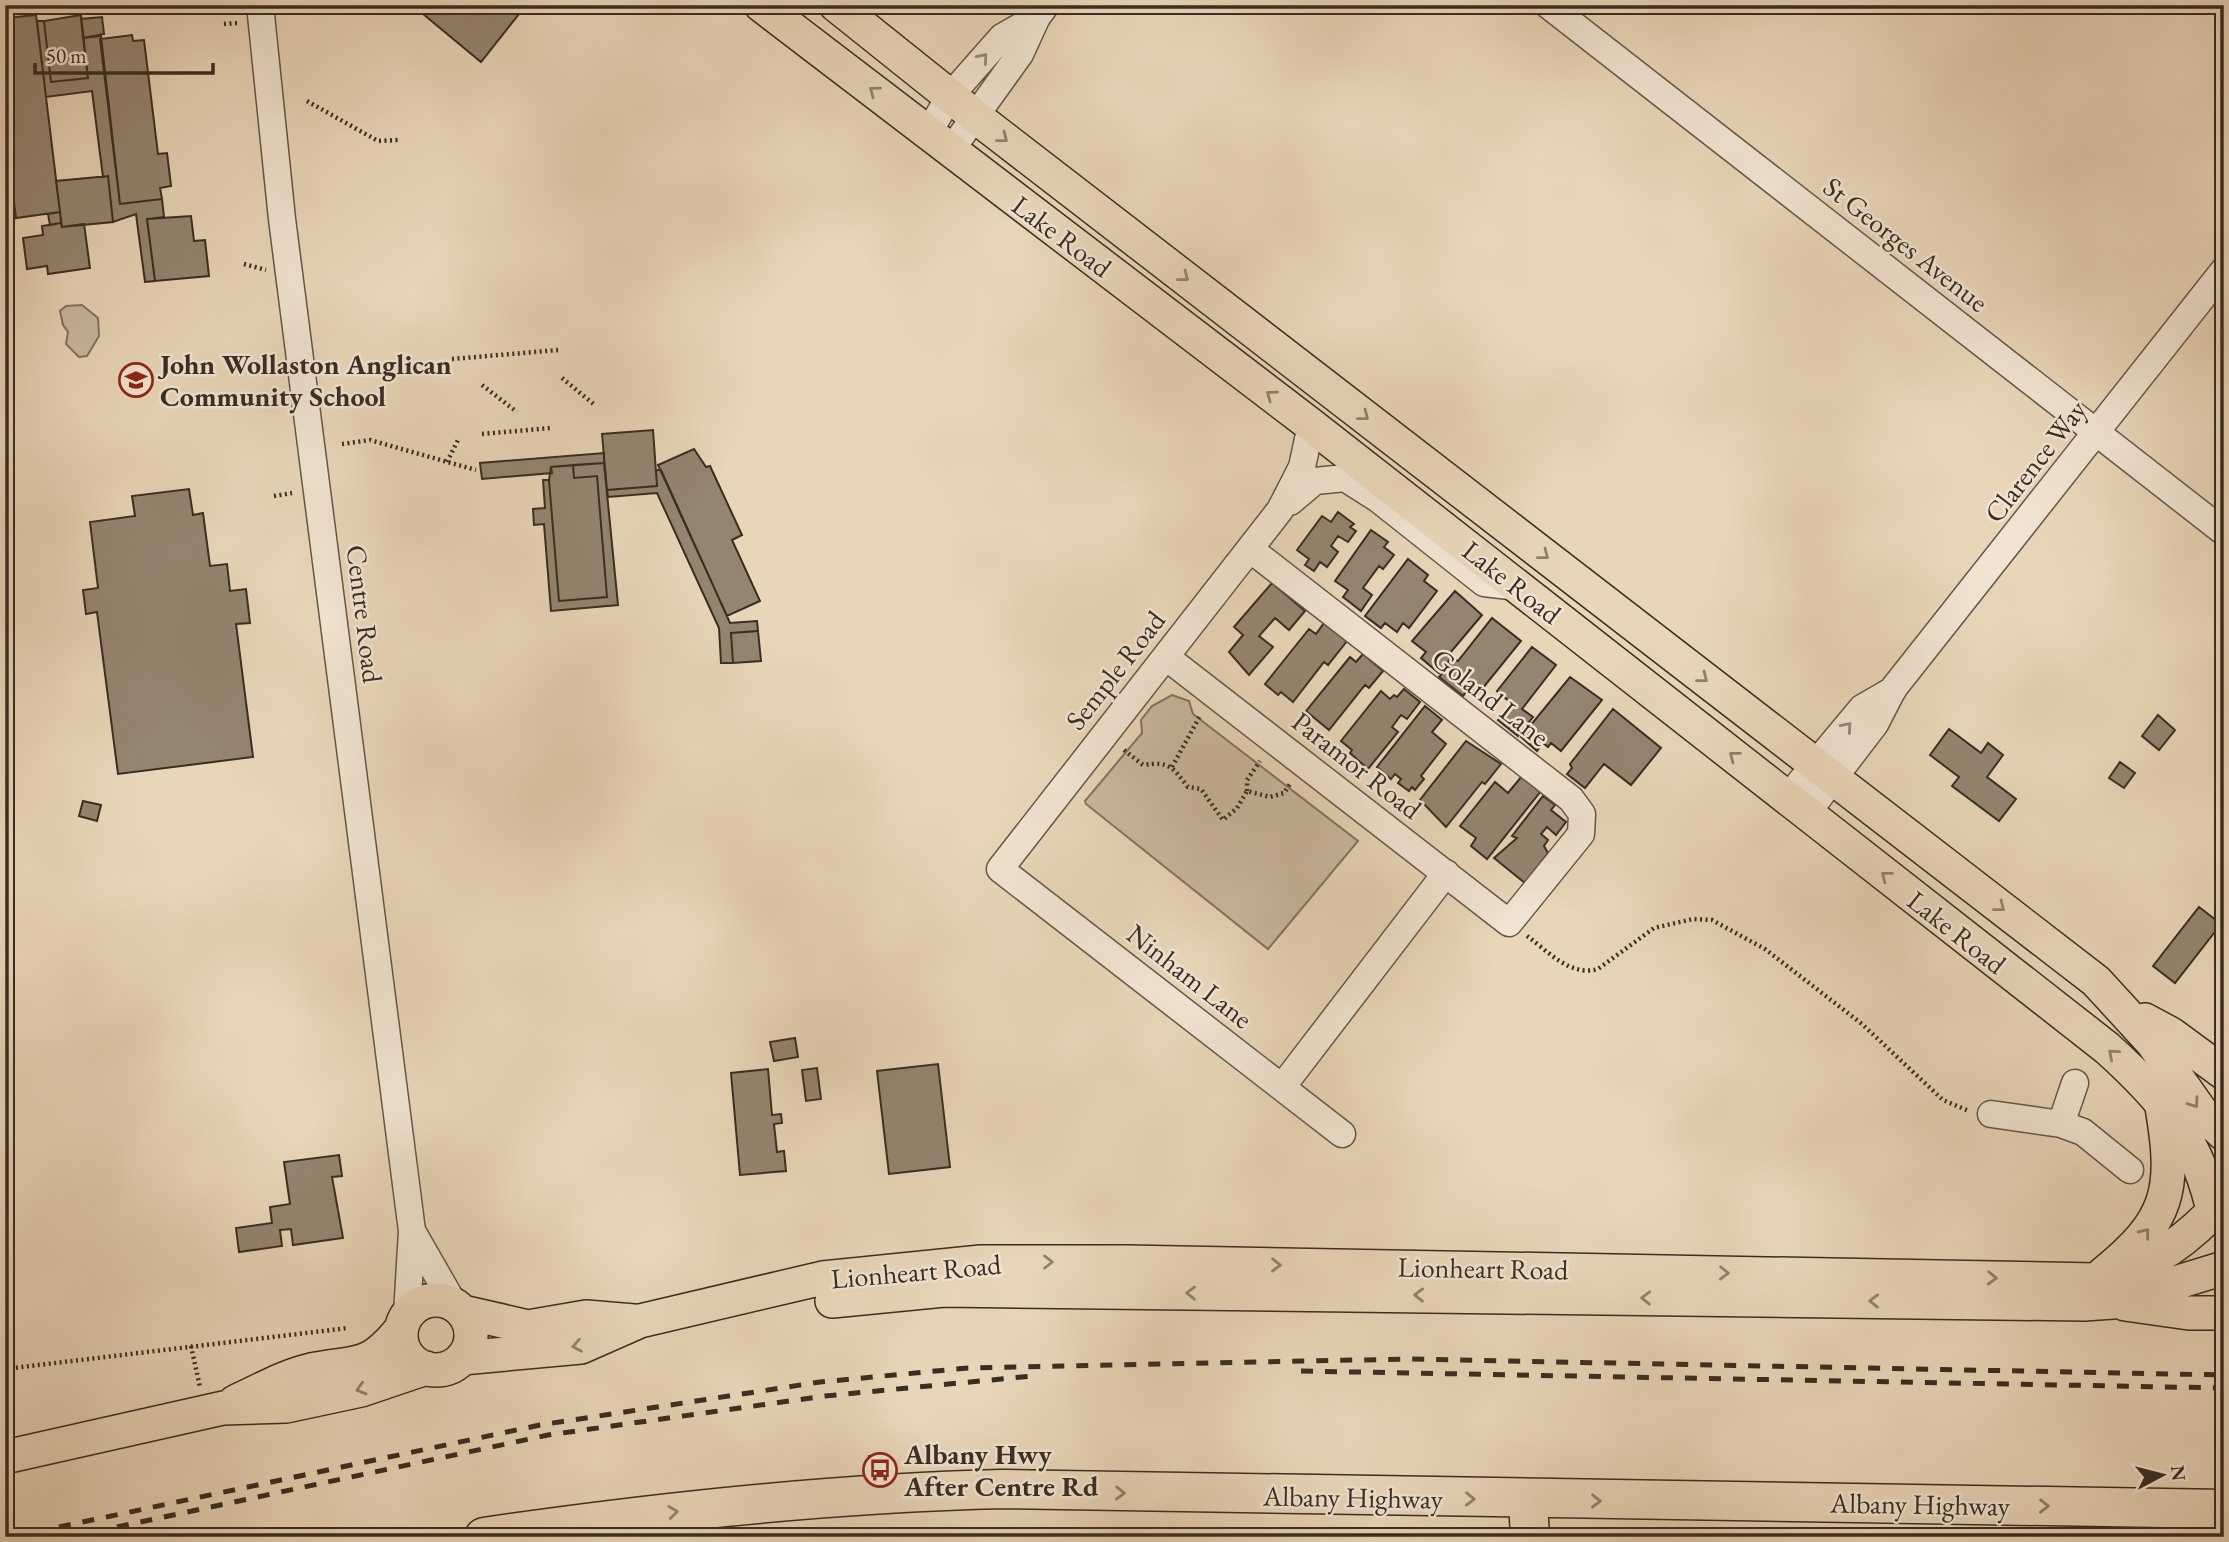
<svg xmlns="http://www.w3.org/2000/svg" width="2229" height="1542" viewBox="0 0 2229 1542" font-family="'EB Garamond',serif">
  <rect width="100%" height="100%" fill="#e9d6b9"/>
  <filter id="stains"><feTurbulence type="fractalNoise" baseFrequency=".00286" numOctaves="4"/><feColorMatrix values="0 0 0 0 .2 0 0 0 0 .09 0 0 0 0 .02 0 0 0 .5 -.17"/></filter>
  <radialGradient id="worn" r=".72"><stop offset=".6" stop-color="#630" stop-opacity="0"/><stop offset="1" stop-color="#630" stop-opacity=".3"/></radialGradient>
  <path fill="#cbb9a0" stroke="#827362" stroke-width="2" d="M82,305L98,318L99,336L87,356L79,357L66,344L68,332L63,325L60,311L66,306Z
    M1172,695L1189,701L1193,714L1358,841L1268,949L1086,804L1085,801L1142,733L1141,720L1152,706Z"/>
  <path fill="#948571" stroke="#382d23" stroke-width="2" d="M419,5H526L481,62L417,9Z
    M36,15L60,212L16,218L5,133V18Z
    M81,15L88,78L51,82L44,21Z
    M102,17L104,34L83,38L81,19Z
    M37,21H44L51,82L88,78L83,38L101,36L120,204L162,199L164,217L147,219L155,281L145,282L136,214L113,222L108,176L103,177L92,91L46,97Z
    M132,35L133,41L144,40L158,154L167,153L171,186L160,188L162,199L120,204L100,39Z
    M108,176L113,222L62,227L56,181Z
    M60,212L61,223L50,225L48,214Z
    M191,216L194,241L205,240L209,276L155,281L147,219Z
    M61,223L62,227L84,224L90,268L48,274L47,266L27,269L23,238L43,235L42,226Z
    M653,430L657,486L607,490L602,434Z
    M694,449L706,467L710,466L742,535L732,540L760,601L727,616L658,465Z
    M604,453V463L551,467L552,473L482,479L480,463Z
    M604,463L618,605L551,611L544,524L534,525L533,509L545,508L543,480H549L559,601L607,597L597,476L574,478L573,465Z
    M573,465L574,478L597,476L607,597L559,601L549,480L551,467Z
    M656,470H661L730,623L757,621L758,631L731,633L733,663H721L719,628L657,493L608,497L607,490L657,486Z
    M189,489L193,515L203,513L210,566L227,564L230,591L246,589L250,623L236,624L253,757L118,774L97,612L86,614L83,590L98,588L90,522L135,516L132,496Z
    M1338,512L1354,524L1350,527L1356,531L1348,542L1338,536L1331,546L1338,552L1327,567L1320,562L1314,571L1305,565L1309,559L1297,550L1322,516L1331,522Z
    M1371,530L1388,542L1384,547L1394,555L1383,569L1379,566L1363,588L1372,595L1361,611L1343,597L1348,590L1335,581Z
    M1408,559L1428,575L1424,581L1437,591L1409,628L1403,623L1397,632L1385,623L1381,628L1365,616Z
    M1272,583L1305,611L1289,630L1275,618L1259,636L1273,647L1249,675L1229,652L1243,635L1234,627Z
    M1455,591L1482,615L1450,653L1453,656L1439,673L1421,658L1426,652L1412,641Z
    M1492,618L1521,641L1478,694L1470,687L1463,696L1439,677L1454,659L1458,661Z
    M1324,623L1347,641L1328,665L1324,662L1293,702L1281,692L1278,695L1265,684L1309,629L1316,634Z
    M758,631L761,661L733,663L731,633Z
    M2224,636V654L2215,647Z
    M1532,647L1556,665L1522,709L1533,717L1518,736L1498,720L1511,703L1497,691Z
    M1363,654L1383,671L1369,688L1365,685L1329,730L1306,711L1350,657L1356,662Z
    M1570,677L1602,700L1561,751L1551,743L1548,747L1543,743L1537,751L1521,737Z
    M1404,689L1420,702L1407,719L1401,715L1392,727L1398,732L1368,769L1350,753L1352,750L1341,741L1381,691L1390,699L1394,695L1397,697Z
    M1425,706L1442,720L1432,732L1446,744L1421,776L1424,779L1415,790L1412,787L1409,791L1398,783L1401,779L1395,774L1391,779L1377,767Z
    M1613,709L1661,748L1631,785L1604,764L1585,788L1567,774L1572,768L1570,764Z
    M2158,715L2175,730L2159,750L2142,736Z
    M1949,729L1981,753L1988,743L2003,755L1987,777L2016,799L1999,821L1952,786L1959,777L1930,755Z
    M1466,741L1501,764L1485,784L1482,782L1446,827L1420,800Z
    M2120,762L2135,773L2124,788L2109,778Z
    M1522,776L1541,791L1487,859L1471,846L1476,838L1460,826L1495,782L1508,793Z
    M1543,796L1555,805L1551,810L1566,822L1556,835L1547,827L1541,834L1548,840L1544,846L1548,853L1525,883L1494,858L1517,838L1512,836Z
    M83,801L101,805L97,821L79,816Z
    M2199,907L2221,924L2175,983L2153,966Z
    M795,1038L798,1057L774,1061L770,1042Z
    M938,1064L950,1167L889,1174L877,1071Z
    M817,1068L821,1099L806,1101L802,1070Z
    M768,1069L772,1115L781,1114L782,1123L774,1124L777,1152L784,1151L786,1171L740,1175L731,1073Z
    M339,1155L342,1176L332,1177L343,1238L293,1245L291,1229L280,1230L282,1246L239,1252L236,1228L272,1223L270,1207L290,1204L284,1162Z
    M884,1454L885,1461L870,1463L869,1456Z"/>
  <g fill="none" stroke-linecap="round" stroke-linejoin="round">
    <g stroke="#645748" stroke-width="29">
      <path id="minor" d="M260,5L282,219L412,1231L407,1314
        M1548,5L2224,532
        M928,133L950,96L1002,37L1037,17
        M951,150L1020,54L1037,17L1046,5
        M1311,425L1302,467L1280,510L1000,869L1342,1134
        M1290,502L1315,481L1345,478L1378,499L1484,583L1518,587
        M1166,657L1509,923L1581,834L1582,814L1571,799L1250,549
        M1787,798L1862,708L1893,690
        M1807,813L1875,724L1893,689L2224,270
        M1282,1087L1446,873
        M1991,1114L2061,1124L2083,1132L2130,1170
        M2061,1124L2075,1083
        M412,1231L455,1306"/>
    </g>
    <g stroke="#382d23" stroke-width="36">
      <path id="major" d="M761,5L1311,425L2107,1048C2159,1095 2194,1134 2211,1202
        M836,5L976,117L2096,981L2152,1042L2202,1113L2224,1134
        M2145,1020L2171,1034L2224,1073
        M2103,1274C2170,1220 2176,1190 2162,1107
        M401 1335a35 35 0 1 1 70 0a35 35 0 1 1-70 0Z
        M832,1301L944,1290L2084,1304L2113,1302L2224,1268
        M2125,1304L2189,1313H2224
        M463,1312L528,1327L586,1317L634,1321
        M462,1358L581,1347L640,1321L823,1278L981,1262H1127L2096,1280C2143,1269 2175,1250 2210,1215
        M235,1402C259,1391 285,1376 311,1370C357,1361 368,1370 401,1329
        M5,1457L223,1408L286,1406L361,1390L426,1368"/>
    </g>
    <g stroke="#382d23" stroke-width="41">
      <path id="highway" d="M1528,1500L1530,1537
        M484,1537C656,1512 829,1493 1003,1489L2224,1509"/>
    </g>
    <path stroke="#382d23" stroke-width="4.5" stroke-dasharray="2 3.5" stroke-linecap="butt" d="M224,24L237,23
      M307,101L378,141L398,140
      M244,264L266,270
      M452,359L558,350
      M562,378L596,406
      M482,385L517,412
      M482,434L551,428
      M342,444L370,440L476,470
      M447,462L458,440
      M274,496L292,493
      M1124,750L1143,765C1170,761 1172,767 1188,787L1201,789L1223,820L1237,808L1247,791L1270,797L1284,793L1290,784
      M1172,767L1201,714
      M1247,791V780L1260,761
      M1527,936C1548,951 1570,977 1598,969L1654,928L1693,919L1712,920L1765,949L1862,1024L1943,1100L1969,1111
      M191,1346L200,1387
      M5,1369L348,1328"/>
    <use href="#minor" stroke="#f1e4d2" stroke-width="26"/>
    <use href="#major" stroke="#e9d6b9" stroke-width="33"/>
    <use href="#highway" stroke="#e9d6b9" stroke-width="38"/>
    <path stroke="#382d23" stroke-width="5" stroke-dasharray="12 12" stroke-linecap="butt" d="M1301,1371L2224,1388
      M12,1537L540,1425L820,1382L968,1368L1407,1359L2224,1375
      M70,1537L548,1435L825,1396L1032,1376"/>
  </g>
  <defs><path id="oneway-chevron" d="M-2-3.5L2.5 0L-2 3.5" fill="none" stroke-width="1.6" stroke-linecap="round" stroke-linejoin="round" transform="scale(1.75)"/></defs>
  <g stroke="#94887a">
    <use href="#oneway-chevron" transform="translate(983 58) rotate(-49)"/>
    <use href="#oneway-chevron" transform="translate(1847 727) rotate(-49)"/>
  </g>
  <g stroke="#90826e">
    <use href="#oneway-chevron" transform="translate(874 91) rotate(-143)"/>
    <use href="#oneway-chevron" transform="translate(1003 138) rotate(38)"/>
    <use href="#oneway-chevron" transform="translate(1184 277) rotate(38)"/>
    <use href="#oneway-chevron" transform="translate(1271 395) rotate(-143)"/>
    <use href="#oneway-chevron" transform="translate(1364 416) rotate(38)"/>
    <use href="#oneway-chevron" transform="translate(1544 555) rotate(38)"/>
    <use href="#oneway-chevron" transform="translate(1703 678) rotate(38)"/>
    <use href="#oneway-chevron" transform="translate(1734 756) rotate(-142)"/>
    <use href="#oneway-chevron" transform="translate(1886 876) rotate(-142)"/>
    <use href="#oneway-chevron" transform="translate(2000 907) rotate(38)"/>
    <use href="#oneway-chevron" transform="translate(2113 1054) rotate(-139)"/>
    <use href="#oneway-chevron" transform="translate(2194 1103) rotate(55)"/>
    <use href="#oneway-chevron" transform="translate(2145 1233) rotate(-51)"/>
    <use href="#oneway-chevron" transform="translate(1048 1262)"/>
    <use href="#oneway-chevron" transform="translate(1276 1265) rotate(1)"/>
    <use href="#oneway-chevron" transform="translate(1724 1273) rotate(1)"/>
    <use href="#oneway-chevron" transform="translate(1992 1278) rotate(2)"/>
    <use href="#oneway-chevron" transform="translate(1191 1293) rotate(-179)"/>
    <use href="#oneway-chevron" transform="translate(1419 1295) rotate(-179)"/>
    <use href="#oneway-chevron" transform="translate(1646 1298) rotate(-179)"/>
    <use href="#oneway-chevron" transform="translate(1874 1301) rotate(-179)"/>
    <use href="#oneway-chevron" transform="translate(577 1346) rotate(169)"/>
    <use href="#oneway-chevron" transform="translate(361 1389) rotate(164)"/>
    <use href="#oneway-chevron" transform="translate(1120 1493) rotate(1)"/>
    <use href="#oneway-chevron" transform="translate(1470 1499) rotate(1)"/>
    <use href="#oneway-chevron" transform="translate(1596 1501) rotate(1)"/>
    <use href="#oneway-chevron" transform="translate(2044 1506) rotate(1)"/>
    <use href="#oneway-chevron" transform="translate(673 1512) rotate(-7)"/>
  </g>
  <defs>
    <g id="school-ring" transform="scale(1.75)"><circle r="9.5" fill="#f1e4d2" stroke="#8f2418" stroke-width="1.5"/><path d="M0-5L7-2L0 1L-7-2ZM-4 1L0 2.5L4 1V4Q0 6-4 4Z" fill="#8f2418"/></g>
    <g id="bus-ring" transform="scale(1.75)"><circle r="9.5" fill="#f1e4d2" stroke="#8f2418" stroke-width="1.5"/><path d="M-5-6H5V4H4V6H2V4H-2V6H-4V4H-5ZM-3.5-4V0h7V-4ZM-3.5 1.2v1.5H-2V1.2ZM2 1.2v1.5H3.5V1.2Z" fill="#8f2418"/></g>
  </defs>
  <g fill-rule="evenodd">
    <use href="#school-ring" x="136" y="380"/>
    <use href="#bus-ring" x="880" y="1470"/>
  </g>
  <g text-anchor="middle" stroke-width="5" stroke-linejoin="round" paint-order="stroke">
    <g font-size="28" fill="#382d23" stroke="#f1e4d2">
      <text transform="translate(1062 236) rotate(37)" y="10">Lake Road</text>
      <text transform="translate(1906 244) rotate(38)" y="10">St Georges Avenue</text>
      <text transform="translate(2035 461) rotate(-52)" y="10">Clarence Way</text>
      <text transform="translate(1512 582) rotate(38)" y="10">Lake Road</text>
      <text transform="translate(365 614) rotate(83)" y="10">Centre Road</text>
      <text transform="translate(1115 670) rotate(-52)" y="10">Semple Road</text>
      <text transform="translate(1491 697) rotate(38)" y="10">Goland Lane</text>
      <text transform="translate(1357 765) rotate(38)" y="10">Paramor Road</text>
      <text transform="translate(1957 932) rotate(38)" y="10">Lake Road</text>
      <text transform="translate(1190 976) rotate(38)" y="10">Ninham Lane</text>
      <text transform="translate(1483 1268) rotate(1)" y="10">Lionheart Road</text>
      <text transform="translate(916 1271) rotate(-5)" y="10">Lionheart Road</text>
      <text transform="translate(1353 1497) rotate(1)" y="10">Albany Highway</text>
      <text transform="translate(1920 1504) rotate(1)" y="10">Albany Highway</text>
    </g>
    <g font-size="28" font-weight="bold" fill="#382d23" stroke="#f1e4d2" text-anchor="start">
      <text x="160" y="374">John Wollaston Anglican<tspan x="160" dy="32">Community School</tspan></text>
      <text x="904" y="1464">Albany Hwy<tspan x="904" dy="32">After Centre Rd</tspan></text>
    </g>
  </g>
  <rect width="2229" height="1542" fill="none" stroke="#e9d6b9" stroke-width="28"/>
  <rect x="7" y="7" width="2215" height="1528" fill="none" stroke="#382d23" stroke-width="3.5"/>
  <rect x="14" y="14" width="2201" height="1514" fill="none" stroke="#382d23" stroke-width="2"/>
  <g transform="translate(2162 1475) rotate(83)" stroke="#f1e4d2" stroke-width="5" paint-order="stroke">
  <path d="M0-5L12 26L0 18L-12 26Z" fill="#382d23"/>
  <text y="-10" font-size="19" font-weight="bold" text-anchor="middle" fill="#382d23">N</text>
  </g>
  <path d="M35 63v10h178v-10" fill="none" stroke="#382d23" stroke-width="3.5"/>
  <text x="46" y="63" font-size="21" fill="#382d23" stroke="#f1e4d2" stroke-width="5" paint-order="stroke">50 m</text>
  <rect width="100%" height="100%" filter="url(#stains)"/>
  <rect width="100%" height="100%" fill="url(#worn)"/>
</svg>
